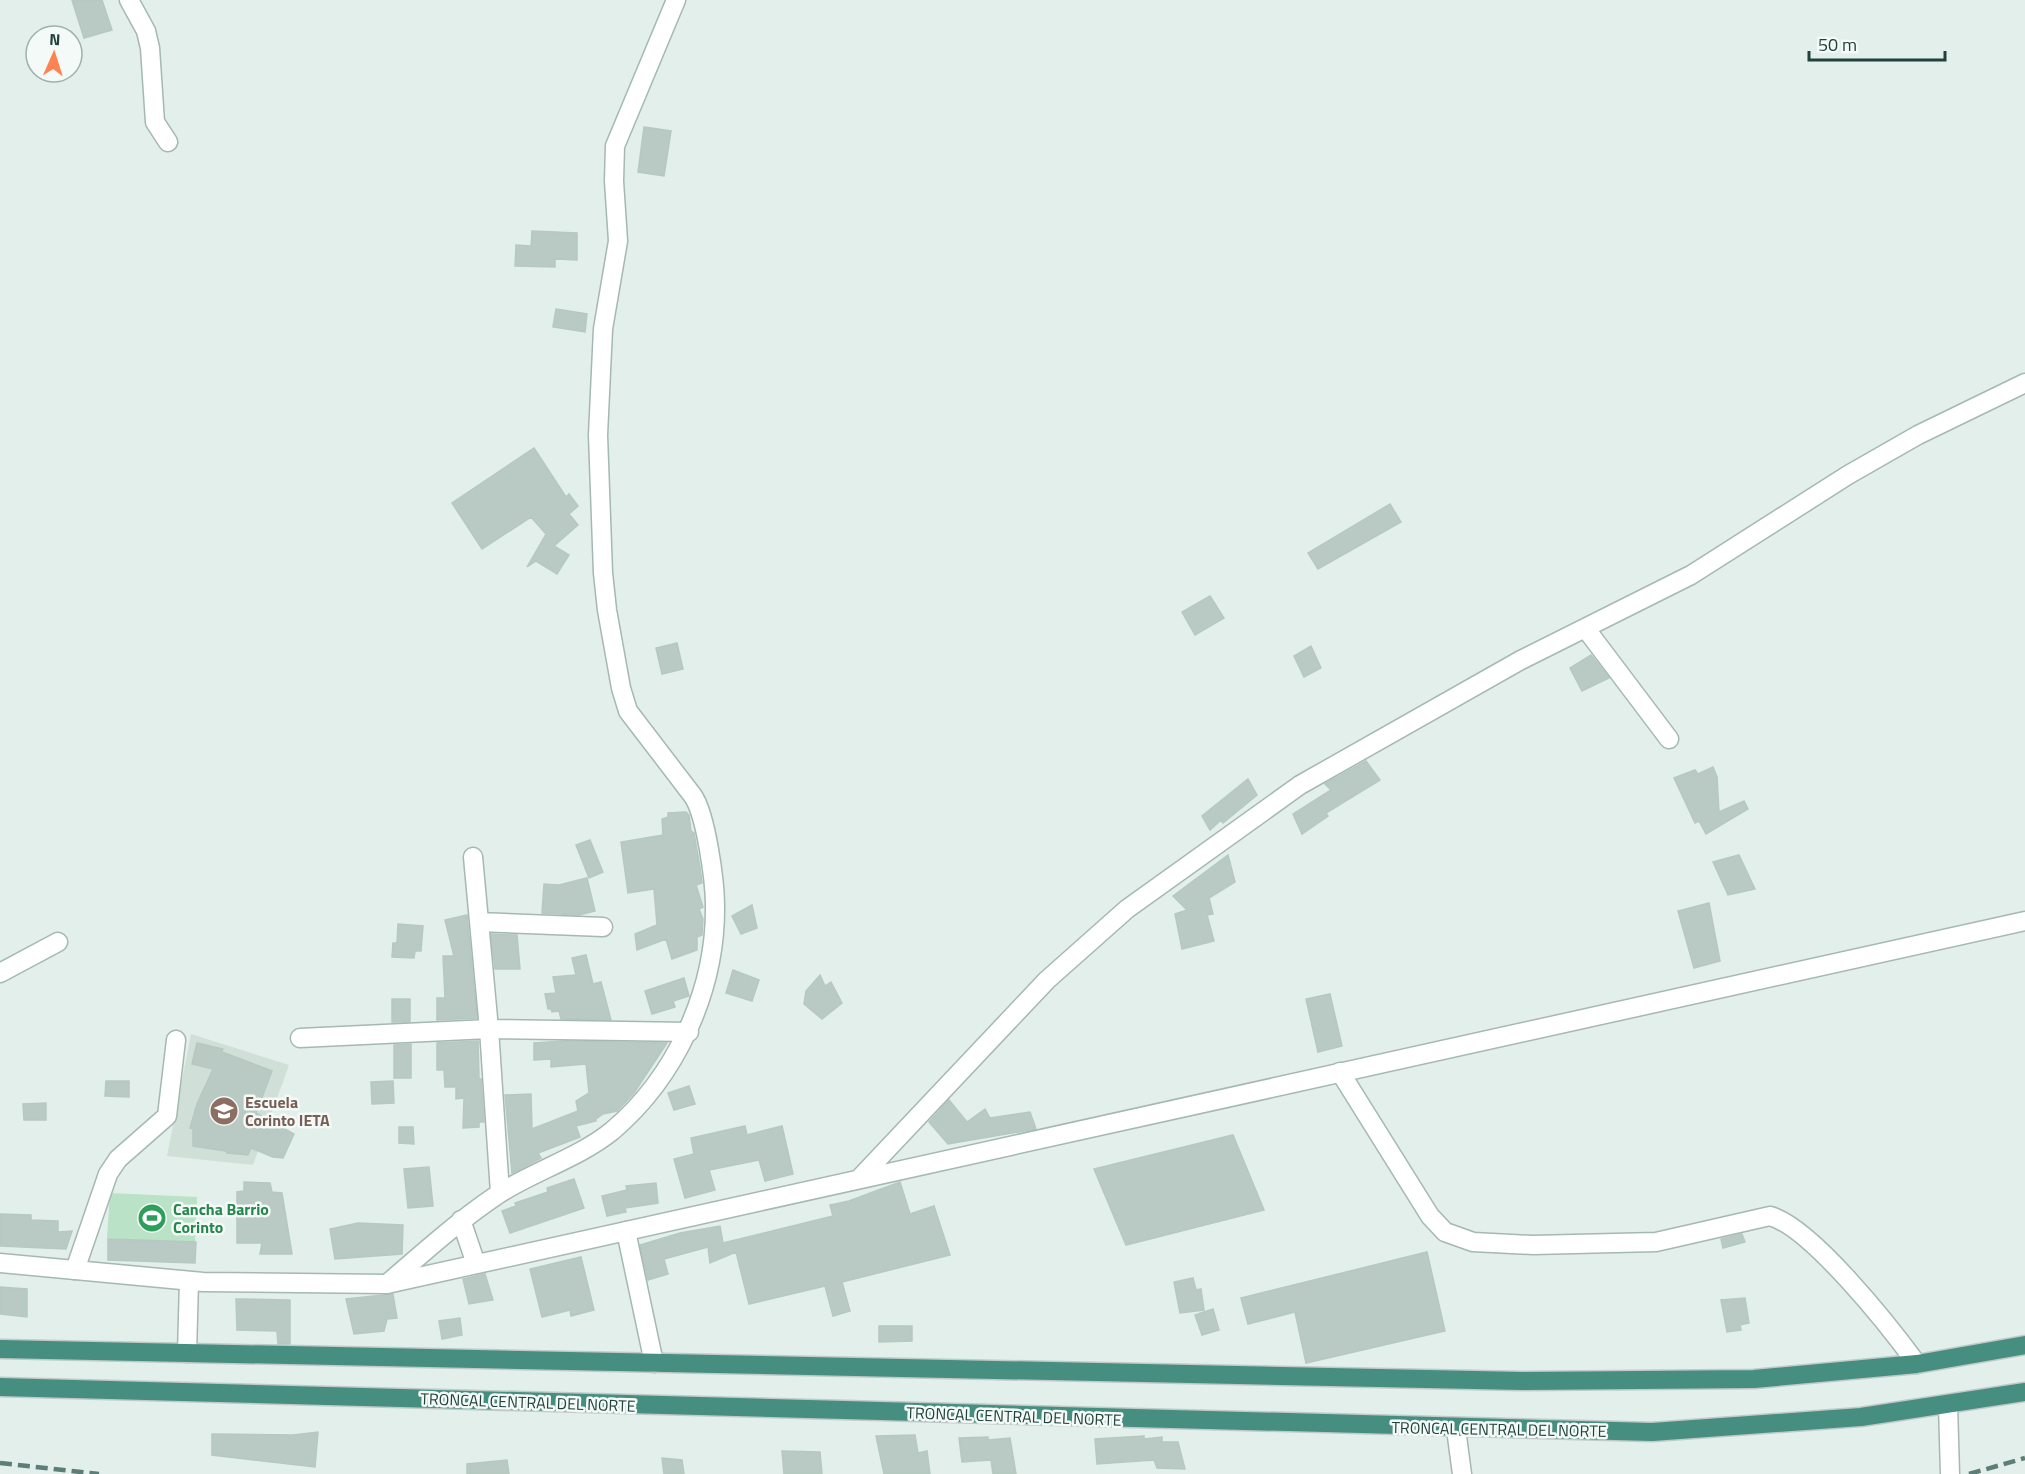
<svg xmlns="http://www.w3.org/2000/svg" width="2025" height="1474" viewBox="0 0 2025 1474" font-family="'Titillium Web',sans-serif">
  <rect width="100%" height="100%" fill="#e3efea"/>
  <path fill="#d1dfd9" d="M191,1034L289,1065L253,1165L167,1156Z"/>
  <path fill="#bae2c6" d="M110,1193L197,1197L195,1243L107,1238Z"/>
  <path fill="#b8cac3" stroke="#b5c9c1" stroke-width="1.5" d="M72,0H102L112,30L84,38Z
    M644,127L671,131L664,176L638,172Z
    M532,231L577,233V260L555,259V267L515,266L516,245L531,246Z
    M556,309L587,314L585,332L553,327Z
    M534,448L566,497L569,494L578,506L569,514L578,525L554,546L569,555L557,574L536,561L527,567L546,534L531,517L482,549L452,503Z
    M1390,504L1401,522L1318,569L1308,553Z
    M1210,596L1224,618L1195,635L1182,612Z
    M677,643L683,669L662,674L656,648Z
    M1311,646L1321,668L1304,677L1294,656Z
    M1591,655L1609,678L1582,691L1570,668Z
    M1366,761L1380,780L1326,813L1328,816L1302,834L1293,814L1331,790L1325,784Z
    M1713,767L1717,777L1719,812L1744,801L1748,809L1706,834L1699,821L1695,823L1674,778L1695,770L1698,774Z
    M1248,779L1257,795L1223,823L1221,820L1210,830L1202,816Z
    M686,812L689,815L691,831L694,833L700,867L702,883L696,885L703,907L699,909L703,919L702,935L697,937V950L672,959L666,939L637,950L635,934L657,925L654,889L628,893L621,842L663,835L662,819L668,817V813Z
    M590,840L603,872L589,878L576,845Z
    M1228,855L1235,882L1209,898L1213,914L1207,915L1214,941L1182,949L1175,914L1187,910L1173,896Z
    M1739,855L1755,889L1728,895L1713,862Z
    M587,878L595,911L579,915L542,913L544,884L559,885Z
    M1709,903L1720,961L1694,968L1678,911Z
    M752,905L757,928L741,934L732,916Z
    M467,915L477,1018L437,1020V998H445L443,956H454L445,920Z
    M398,924L423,926L421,951H415L414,958L392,957L393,943H397Z
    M491,934L517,935L520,969H495Z
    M586,955L593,984L601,982L611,1020L561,1019L559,1011L552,1012L551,1009H548L545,994L556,993L553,977L576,975L572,958Z
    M733,970L759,980L752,1001L726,993Z
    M820,975L825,986L831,982L842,1003L822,1019L804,1004L806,991Z
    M684,978L689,996L673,1001L675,1007L652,1014L645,991Z
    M1330,994L1342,1046L1318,1052L1306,999Z
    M392,999H410V1022H392Z
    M478,1041L479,1079H481L484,1122H479V1127L463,1128L464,1098L456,1099V1087H445L444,1070H437V1043Z
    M565,1041L667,1043L634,1093L617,1111L603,1114L596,1119V1121L576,1126L580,1137L538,1153L541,1158L512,1173L505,1095L531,1094L532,1129L578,1111L576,1101L589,1093L586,1064L551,1067V1059L534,1060V1043Z
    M197,1043L223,1049L222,1052L272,1071L256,1113L294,1134L283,1158L273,1157L251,1148L248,1155L227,1153L226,1151L193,1146V1129L190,1128L197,1104L213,1069L192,1064Z
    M411,1044V1078H394V1045Z
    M106,1081H129V1097L105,1096Z
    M393,1081L394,1103L372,1104L371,1082Z
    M689,1086L695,1104L674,1110L668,1093Z
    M949,1100L967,1122L985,1109L990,1118L1030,1112L1036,1129L948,1144L929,1122Z
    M46,1103V1120H24L23,1104Z
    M745,1126L747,1135L782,1126L793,1174L765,1181L759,1160L709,1170L715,1190L685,1198L674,1159L694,1154L691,1138Z
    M399,1127H413L414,1144L399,1143Z
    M1233,1135L1264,1210L1126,1245L1094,1169Z
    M429,1167L433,1206L408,1208L404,1169Z
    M574,1179L584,1208L510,1233L502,1211L516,1206L515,1203L548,1192L547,1188Z
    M244,1182L270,1183L272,1192L282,1193L292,1254H260L262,1243H237V1192L244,1191Z
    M900,1182L910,1214L934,1206L950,1255L842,1282L850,1311L833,1316L825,1286L749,1304L736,1252L710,1263L708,1247L664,1259L668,1274L648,1280L640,1245L680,1233L720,1226L723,1243L833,1216L830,1205L849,1201Z
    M656,1183L658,1203L625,1208L626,1212L607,1216L602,1196L627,1190L626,1186Z
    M0,1214L31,1215V1220L58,1221V1232L72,1231L66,1249L0,1246Z
    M358,1223L403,1225L402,1254L335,1259L330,1229Z
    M1742,1234L1745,1242L1723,1248L1721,1239Z
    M108,1239L196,1242L195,1263L108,1260Z
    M1427,1252L1445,1331L1306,1363L1295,1312L1248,1324L1241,1298Z
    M581,1257L594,1310L571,1316L570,1310L542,1317L530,1269Z
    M485,1274L493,1300L469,1304L463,1279Z
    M1193,1278L1196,1290L1201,1289L1204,1310L1180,1313L1174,1282Z
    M0,1287L27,1289V1317L0,1314Z
    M393,1294L397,1318L387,1319L384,1331L354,1334L346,1299Z
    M1745,1298L1749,1323L1740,1325L1741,1330L1727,1332L1721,1300Z
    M236,1299L290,1300V1344H278L277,1331L237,1330Z
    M1213,1309L1219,1330L1202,1335L1195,1315Z
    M460,1318L462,1335L442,1339L439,1321Z
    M879,1326H912V1341L879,1342Z
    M318,1432L315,1467L212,1455V1434L293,1435Z
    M915,1435L918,1453L927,1451L930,1474H884L876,1436Z
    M1144,1436V1439L1162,1437V1442H1178L1185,1469L1157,1468L1154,1460L1097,1464L1095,1439Z
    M988,1437V1440L1010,1438L1016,1474H993L991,1460L962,1462L959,1438Z
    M782,1451L820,1452L822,1474H784Z
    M662,1458L682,1460L684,1474H664Z
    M507,1460L509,1474H467V1464Z"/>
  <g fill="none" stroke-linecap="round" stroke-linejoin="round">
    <g stroke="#a5b8b2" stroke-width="21">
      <path id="minor" d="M129,0L146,31L150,48L155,122L168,142
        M1586,629L1669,739
        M473,857L489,1029L500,1193
        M479,922L603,927
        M0,973L58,942
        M300,1038L489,1029L689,1032
        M1340,1072L1430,1216L1445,1232L1473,1242L1533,1245L1656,1242L1770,1216C1811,1227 1890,1327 1917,1364
        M461,1220L476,1264
        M626,1231L654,1363
        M75,1270L108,1174L118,1159L167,1116L176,1040
        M387,1284C423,1253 457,1222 497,1195C533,1171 577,1159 612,1131C676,1077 716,990 715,906C715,881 706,815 693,796L628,711L621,688L607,610L603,573L598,435L603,329L618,241L614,181L615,146L676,0
        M187,1353L189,1281
        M1948,1405L1950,1474
        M1456,1429L1462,1474"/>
    </g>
    <g stroke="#a5b8b2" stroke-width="21">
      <path id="tertiary" d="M859,1179L1047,980L1127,909L1300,785L1521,660L1691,575L1848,475L1918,435L2025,383
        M0,1263L203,1282L387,1284L2025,921"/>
    </g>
    <g stroke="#c1cac8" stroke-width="21">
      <path id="trunk" d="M0,1349L1522,1381L1754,1379L1917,1364L2025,1345
        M0,1387L1652,1432L1861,1417L2025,1392"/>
    </g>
    <use href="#minor" stroke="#fff" stroke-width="18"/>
    <use href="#tertiary" stroke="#fff" stroke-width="18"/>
    <use href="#trunk" stroke="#468e80" stroke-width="18"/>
    <path stroke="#5b7e76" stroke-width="4.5" stroke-dasharray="12 6" stroke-linecap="butt" d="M0,1463L99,1474
      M1969,1474L2025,1458"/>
  </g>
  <defs>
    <g id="school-disc" transform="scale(1.5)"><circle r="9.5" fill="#8d6e63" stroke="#f4faf7"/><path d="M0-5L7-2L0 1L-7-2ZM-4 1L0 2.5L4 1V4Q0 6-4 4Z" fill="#fff"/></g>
    <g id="stadium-disc" transform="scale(1.5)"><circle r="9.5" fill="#2e9e5b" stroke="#f4faf7"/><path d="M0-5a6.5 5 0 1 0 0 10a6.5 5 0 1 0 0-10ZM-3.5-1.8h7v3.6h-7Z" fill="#fff"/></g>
  </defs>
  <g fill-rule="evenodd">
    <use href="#school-disc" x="224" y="1111"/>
    <use href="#stadium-disc" x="152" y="1218"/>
  </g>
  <g text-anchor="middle" stroke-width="5" stroke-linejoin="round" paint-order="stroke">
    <g font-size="16" font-weight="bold" fill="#785e54" stroke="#f4faf7" text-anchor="start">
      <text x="245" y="1108">Escuela<tspan x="245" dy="18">Corinto IETA</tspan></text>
    </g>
    <g font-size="16" font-weight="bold" fill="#27864d" stroke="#f4faf7" text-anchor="start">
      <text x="173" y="1215">Cancha Barrio<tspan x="173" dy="18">Corinto</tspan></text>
    </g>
    <g font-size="16" fill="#20423a" stroke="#f4faf7">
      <text transform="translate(528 1402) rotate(2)" y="6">TRONCAL CENTRAL DEL NORTE</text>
      <text transform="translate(1014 1416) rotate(2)" y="6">TRONCAL CENTRAL DEL NORTE</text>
      <text transform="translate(1499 1429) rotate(1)" y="6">TRONCAL CENTRAL DEL NORTE</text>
    </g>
  </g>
  <g transform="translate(54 54) rotate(3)"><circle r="28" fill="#f4faf7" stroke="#9fb0ab" stroke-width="1.5"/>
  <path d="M0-4.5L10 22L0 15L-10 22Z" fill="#ff8251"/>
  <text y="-9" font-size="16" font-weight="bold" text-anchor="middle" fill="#20423a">N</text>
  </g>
  <path d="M1809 51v9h136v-9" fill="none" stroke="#20423a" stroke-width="3"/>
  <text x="1818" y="51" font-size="18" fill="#20423a" stroke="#f4faf7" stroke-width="4.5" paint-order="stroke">50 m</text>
</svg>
